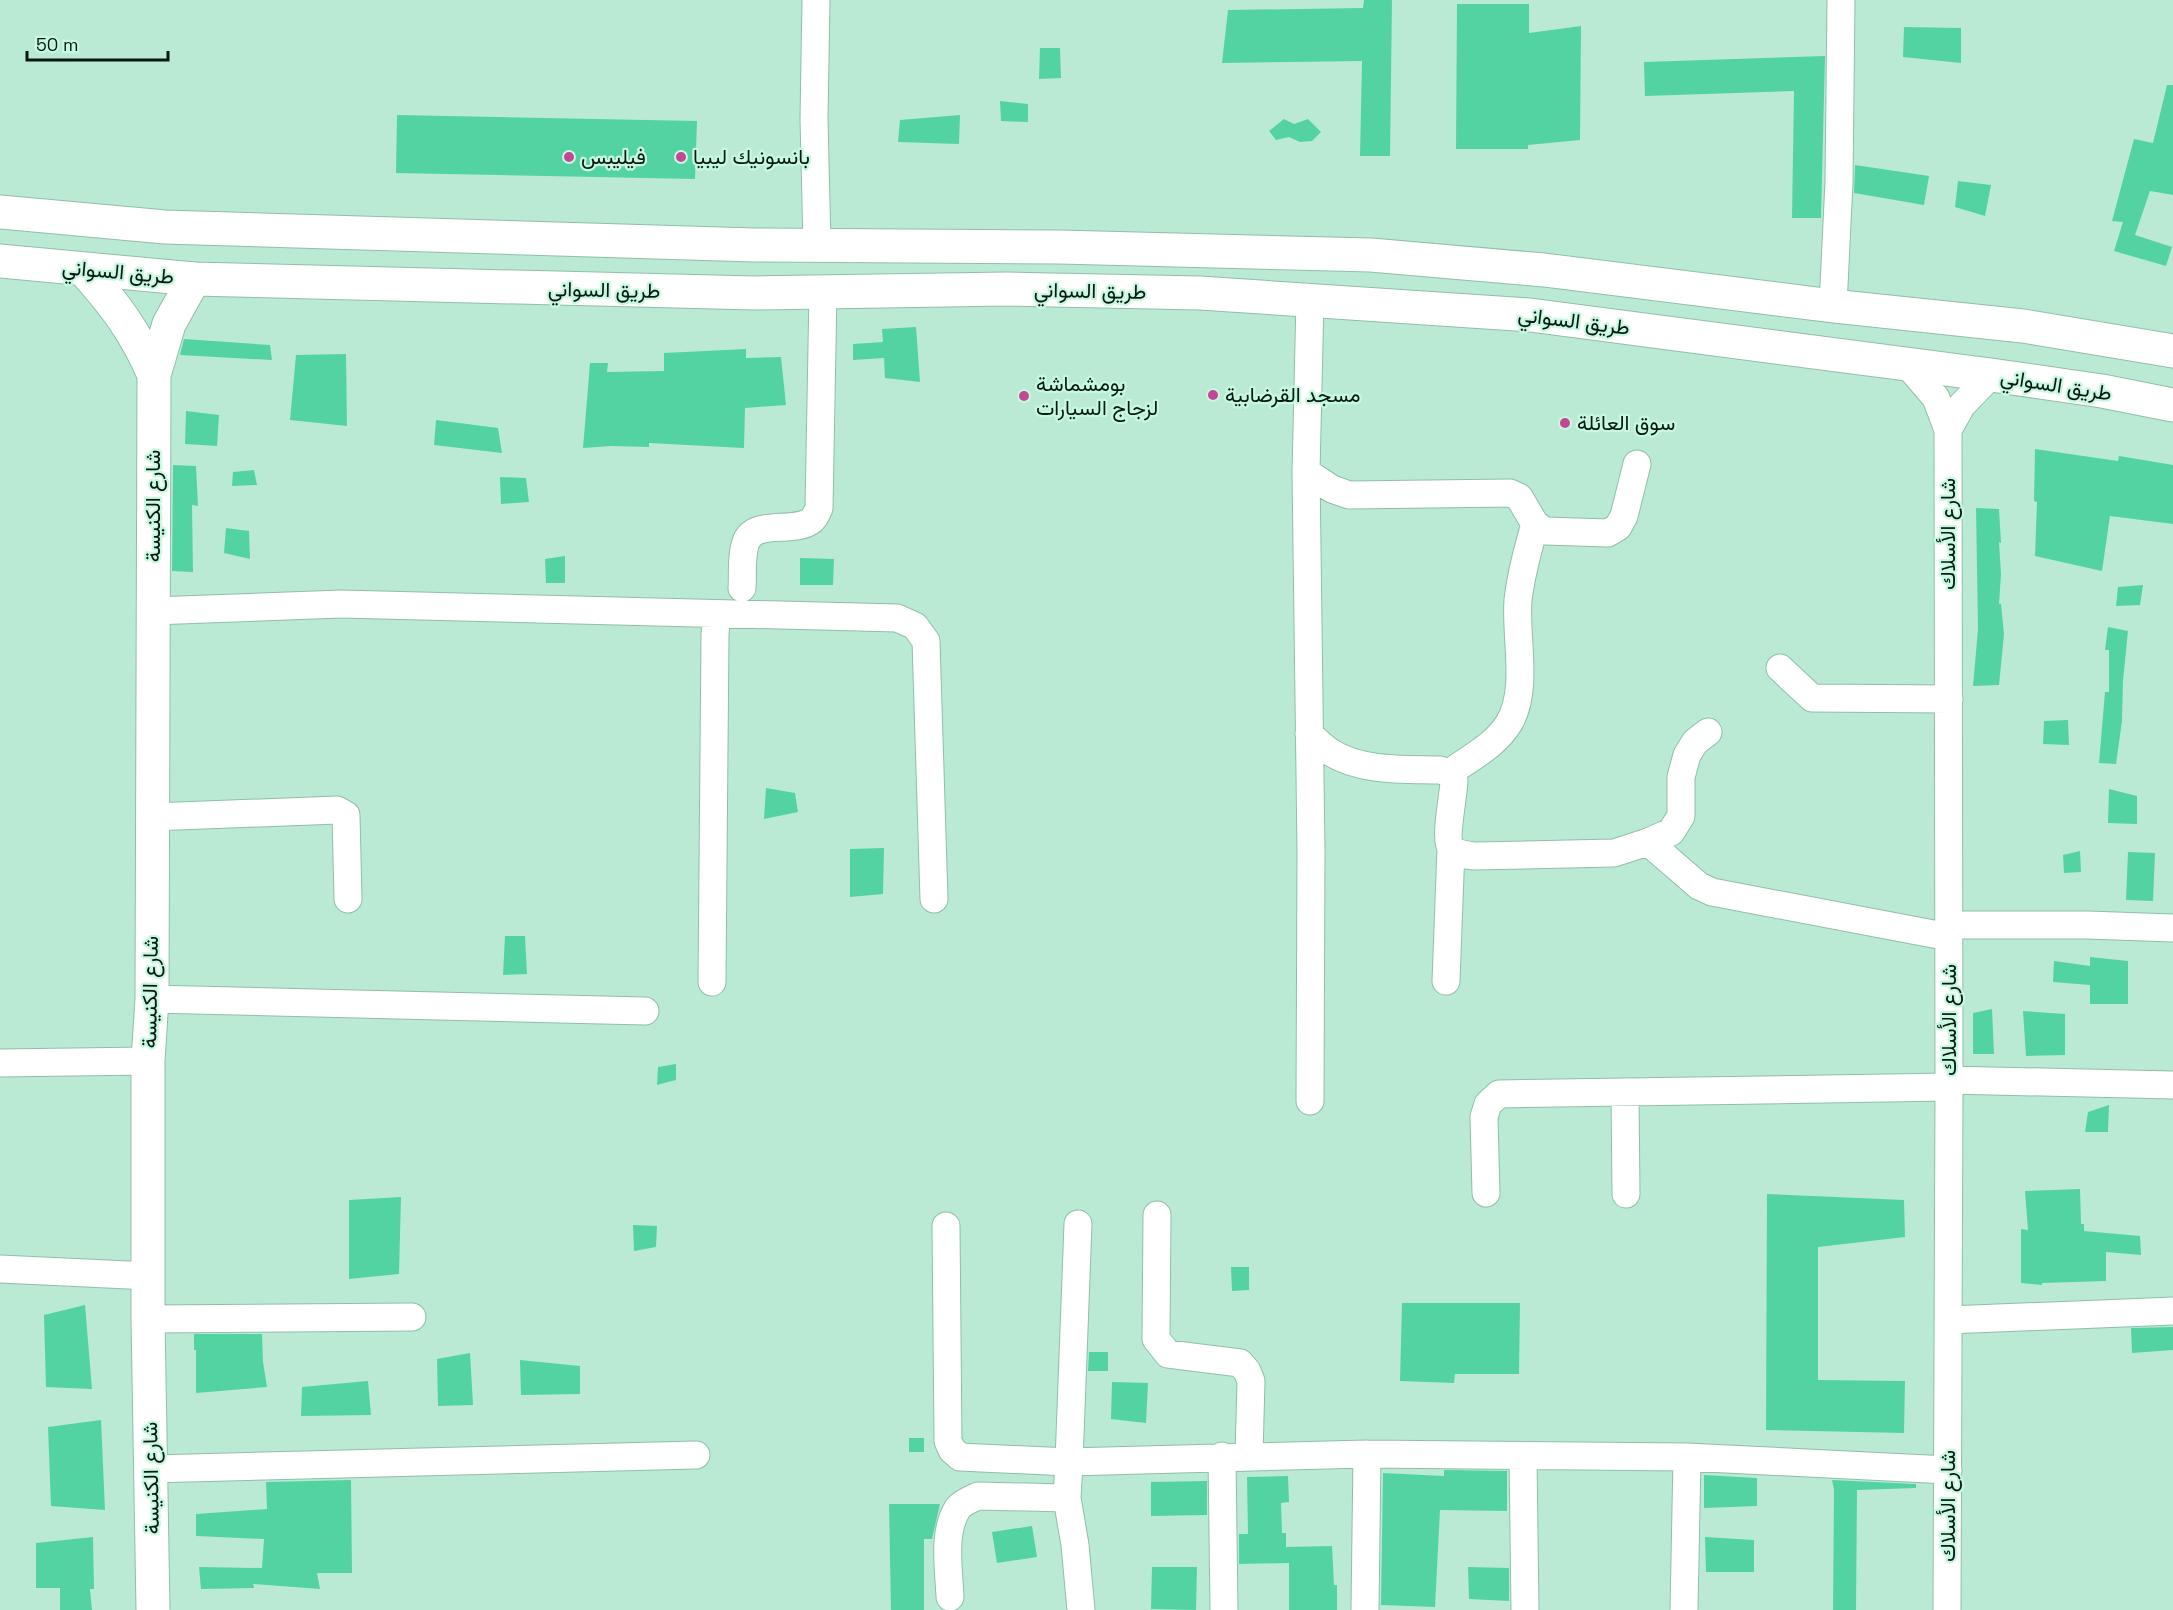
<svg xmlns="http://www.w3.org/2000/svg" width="2173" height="1610" viewBox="0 0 2173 1610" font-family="'Space Grotesk',Vazirmatn,sans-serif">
  <rect width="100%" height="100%" fill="#baead3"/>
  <path fill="#54d3a2" d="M1364,0H1392L1390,156H1360L1362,61L1222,63L1228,10L1363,8Z
    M1457,4H1529V33L1581,26L1580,140L1528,145V149H1456Z
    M1904,27L1961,28V63L1903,57Z
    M1040,48H1060L1061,78L1039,79Z
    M1825,56L1821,218H1792L1794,91L1645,96L1644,62Z
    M2167,85H2173V195L2150,191L2135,235L2172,247L2166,266L2114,251L2123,222L2112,221L2134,139L2153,143Z
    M1000,101L1028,104V122L1001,121Z
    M397,115L697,121L695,179L396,173Z
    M960,115L959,144L898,142L900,120Z
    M1284,119L1294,124L1308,119L1321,132L1312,141L1300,142L1289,137L1276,140L1269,131Z
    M1855,165L1929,176L1924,205L1854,193Z
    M1958,181L1991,185L1985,216L1955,207Z
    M916,327L920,382L885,378L884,358L853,360V344L883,342L882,329Z
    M184,339L270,345L272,360L180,355Z
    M746,349V358L781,357L786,405L745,408L744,448L649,443V447L611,446L583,448L590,363H608L607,372L664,371V353Z
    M346,354L347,426L290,420L296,355Z
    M186,411L219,415L217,446L185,444Z
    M436,420L498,428L502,453L434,445Z
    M2035,449L2118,461L2119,456L2173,465V524L2110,516L2102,571L2035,556L2037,502L2034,501Z
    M173,465L196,466L198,506L192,505L193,572L172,571Z
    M254,470L257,485L232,486L233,472Z
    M500,477L526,478L529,502L501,504Z
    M1976,508L1999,509L2001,543L1999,542L2001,574L1999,604H2001L2004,634L1999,685L1973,686L1978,629Z
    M226,528L249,531L250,559L224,553Z
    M565,556V583H546L545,559Z
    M800,558L834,559L833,585H800Z
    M2143,585L2140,605L2116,606L2118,587Z
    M2108,627L2128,631L2123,681L2122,721L2116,764L2099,763L2105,692H2109V650H2105Z
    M2068,720L2069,745L2043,744L2044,721Z
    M766,788L795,793L798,812L764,819Z
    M2109,789L2137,796V824L2108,823Z
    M884,848L883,894L850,897V849Z
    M2080,851L2081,872L2064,873L2063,855Z
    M2128,852L2155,853L2153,901L2126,900Z
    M505,936H525L527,974L503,975Z
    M2090,957L2128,961V1004H2090V985L2053,982L2054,961L2090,966Z
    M1992,1009L1994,1054H1973V1013Z
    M2023,1011L2065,1014V1055L2026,1056Z
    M676,1064V1080L657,1085L658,1067Z
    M2109,1105L2108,1132H2085L2088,1112Z
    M2080,1189L2081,1224H2084V1231L2140,1236L2141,1255L2106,1252V1281L2042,1283V1285L2021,1283V1229L2028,1230L2025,1191Z
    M1767,1194L1904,1200L1905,1237L1818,1247V1380L1905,1381L1904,1433L1766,1430Z
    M401,1197L399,1274L349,1279V1200Z
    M633,1225L657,1226L656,1247L634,1251Z
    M1231,1267H1249V1290L1232,1291Z
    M1402,1303H1520L1519,1374H1455L1454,1383L1400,1381Z
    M85,1305L92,1389L46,1387L44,1315Z
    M2173,1327V1350L2132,1353L2131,1328Z
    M194,1334H262L263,1362L267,1387L196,1393V1350H194Z
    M1089,1352H1108V1371H1088Z
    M470,1353L473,1405L438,1406L437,1359Z
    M520,1360L580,1366V1394L521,1395Z
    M368,1381L371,1415L301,1416L302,1387Z
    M1112,1382L1148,1383L1146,1423L1111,1419Z
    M101,1420L105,1510L51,1506L48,1427Z
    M909,1438H924V1452H909Z
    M1444,1470L1507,1471V1511L1440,1510L1435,1607L1381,1605L1383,1473L1444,1476Z
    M1704,1475L1757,1478V1506L1704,1508Z
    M1288,1476L1289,1502L1281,1503L1282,1533H1286V1547L1332,1546L1334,1585H1337V1610H1289V1563L1239,1564V1534H1248L1247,1477Z
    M351,1480L352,1573H317L320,1589L253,1584L254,1588L201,1589L199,1567L262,1568L264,1539L196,1536V1514L267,1509L266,1482Z
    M1832,1480L1916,1484V1488L1857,1490L1856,1610H1833L1834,1490Z
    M1207,1481V1515L1151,1516V1482Z
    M889,1504H940L932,1539H924V1610H891Z
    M1032,1526L1037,1557L997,1563L992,1532Z
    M93,1537L94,1589H90L92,1610H60V1588H36V1543Z
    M1705,1537L1754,1540V1572H1706Z
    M1152,1567H1197L1196,1610L1151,1609Z
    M1468,1567L1509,1568V1601L1469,1599Z"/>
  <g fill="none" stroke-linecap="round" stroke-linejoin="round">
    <g stroke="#90bfa9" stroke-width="29">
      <path id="minor" d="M816,0L814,119L817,245
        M1833,306L1839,182L1841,0
        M1906,363L1936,398L1948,430L1949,1087L1947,1610
        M1948,430L1962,405L1991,375
        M1306,472L1332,489L1349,495L1510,493L1519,497L1535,524L1545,531L1608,533L1618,527L1624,516L1637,464
        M742,588C743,575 741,558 745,545C752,517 794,535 812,520C815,517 817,513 819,508L823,292
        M152,611L341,604L897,618L915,626L926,641L934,899
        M1780,668L1812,698L1949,699
        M1309,734C1316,740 1323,747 1330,752C1362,772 1404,769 1440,770L1449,773L1454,780C1454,794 1444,838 1451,848C1456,854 1466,855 1474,856L1614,853L1648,842L1671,832L1681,816V777L1687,755L1695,742L1708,732
        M1449,773C1470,758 1496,745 1509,723C1529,690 1515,638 1518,600C1521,574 1528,549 1535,524
        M152,817L337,810L346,815L348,899
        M1648,842L1699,886L1712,892L1949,937
        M1949,925H2087L2173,928
        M1446,981L1451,848
        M712,982L715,634L717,614
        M152,999L645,1011
        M0,1063L148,1061
        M1949,1080L2173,1085
        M1625,1092L1626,1194
        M1310,1101L1311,851L1306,472L1310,300
        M1486,1193L1484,1117L1488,1104L1499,1094L1949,1087
        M1157,1215L1156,1339L1168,1354L1240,1363L1247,1371L1251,1381L1249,1455
        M946,1226L948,1441L952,1450L960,1457L1069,1462L1078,1224
        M0,1269L150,1276
        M148,1319L412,1317
        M1948,1320L2173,1311
        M1222,1456L1224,1610
        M1523,1456L1525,1610
        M151,1469L696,1455
        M950,1597C949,1570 942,1532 958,1508C963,1502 971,1499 978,1496L1067,1498
        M1081,1610L1075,1545L1067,1498L1069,1462L1367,1454L1687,1457L1948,1470
        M1365,1610L1367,1454
        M1684,1610L1687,1457"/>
    </g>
    <g stroke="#90bfa9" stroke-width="35">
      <path id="major" d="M84,270C115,305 135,331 154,375
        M153,1610L148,1319V1061L152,999L154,375L169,324L194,279"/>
    </g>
    <g stroke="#90bfa9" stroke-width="35">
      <path id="highway" d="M0,212L165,227L754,245L1060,247L1371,255L1544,270L1833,306L2023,326L2173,351
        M0,261L194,279L754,293L1007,289L1200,293L1530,315L1991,375L2102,391L2173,405"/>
    </g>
    <use href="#minor" stroke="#fff" stroke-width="27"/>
    <use href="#major" stroke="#fff" stroke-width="33"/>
    <use href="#highway" stroke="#fff" stroke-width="33"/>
  </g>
  <g fill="#c34797" stroke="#c7f8e0" stroke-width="2">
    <circle cx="569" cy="157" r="6"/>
    <circle cx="681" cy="157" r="6"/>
    <circle cx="1213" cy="395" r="6"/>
    <circle cx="1024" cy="396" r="6"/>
    <circle cx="1565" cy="423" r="6"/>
  </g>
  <g text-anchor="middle" stroke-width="4.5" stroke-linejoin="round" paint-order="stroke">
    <g font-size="21" fill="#061810" stroke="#c7f8e0" text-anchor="start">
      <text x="581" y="164">فيليبس</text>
      <text x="693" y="164">بانسونيك ليبيا</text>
      <text x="1036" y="391">بومشماشة<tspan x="1036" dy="24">لزجاج السيارات</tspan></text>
      <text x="1225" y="402">مسجد القرضابية</text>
      <text x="1577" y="430">سوق العائلة</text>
    </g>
    <g font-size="21" fill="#061810" stroke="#c7f8e0">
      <text transform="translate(118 272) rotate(5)" y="7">طريق السواني</text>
      <text transform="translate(604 290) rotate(1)" y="7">طريق السواني</text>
      <text transform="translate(1090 291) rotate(1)" y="7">طريق السواني</text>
      <text transform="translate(1574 321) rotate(7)" y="7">طريق السواني</text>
      <text transform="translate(2056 385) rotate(9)" y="7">طريق السواني</text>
      <text transform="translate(153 506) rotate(-90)" y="7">شارع الكنيسة</text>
      <text transform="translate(1948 534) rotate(-90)" y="7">شارع الأسلاك</text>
      <text transform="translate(150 992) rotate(-89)" y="7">شارع الكنيسة</text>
      <text transform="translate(1949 1020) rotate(-90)" y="7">شارع الأسلاك</text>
      <text transform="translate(151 1478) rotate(-91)" y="7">شارع الكنيسة</text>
      <text transform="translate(1948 1506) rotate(-90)" y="7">شارع الأسلاك</text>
    </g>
  </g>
  <path d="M27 51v9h141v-9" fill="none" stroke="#061810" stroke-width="3"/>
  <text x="36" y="51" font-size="18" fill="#061810" stroke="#c7f8e0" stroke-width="4.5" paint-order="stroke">50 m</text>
</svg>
